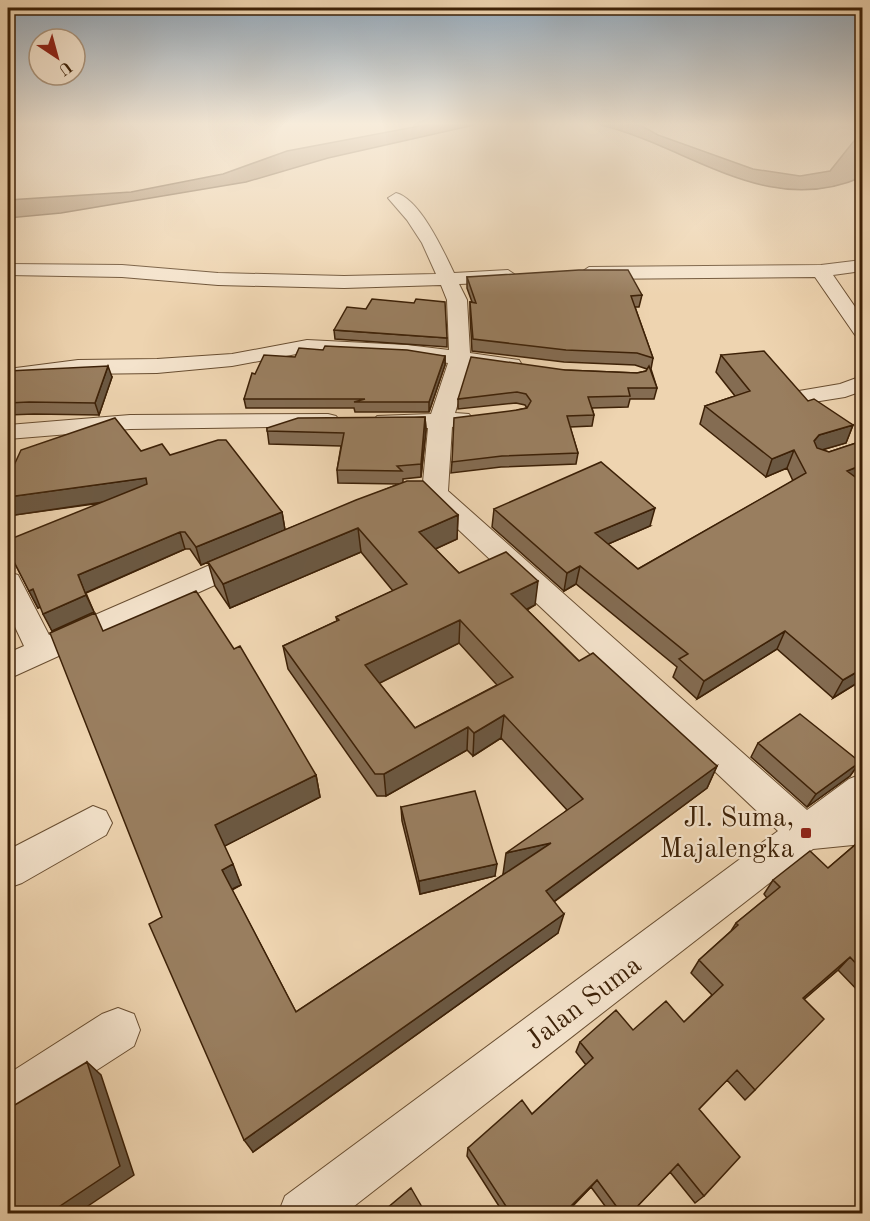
<svg xmlns="http://www.w3.org/2000/svg" width="870" height="1221" viewBox="0 0 870 1221" font-family="'Old Standard TT',serif">
  <rect width="100%" height="100%" fill="#eed4b0"/>
  <filter id="stains"><feTurbulence type="fractalNoise" baseFrequency=".00333" numOctaves="4"/><feColorMatrix values="0 0 0 0 .2 0 0 0 0 .09 0 0 0 0 .02 0 0 0 .5 -.17"/></filter>
  <radialGradient id="worn" r=".72"><stop offset=".6" stop-color="#630" stop-opacity="0"/><stop offset="1" stop-color="#630" stop-opacity=".3"/></radialGradient>
  <path fill="#b29777" stroke="#83684a" stroke-width="1.5" d="M425,125H474L328,158L246,182L61,213L8,218V200L131,192L223,174L287,151Z
    M601,125H640L658,135L753,169L800,176L830,171L862,131V177C767,219 690,147 601,125Z"/>
  <g fill="none" stroke-linecap="round" stroke-linejoin="round">
    <g stroke="#694e31" stroke-width="2">
      <path id="street" d="M396,193C420,199 444,252 454,273L508,270L517,276L508,282L459,284L467,300L470,353L519,360L522,365L519,370L511,372L469,366L455,413L469,414L473,419L469,424L452,427L448,491L807,810L849,779L862,774V848L853,845L813,849L344,1214H278L285,1196L778,831L426,499L422,493L428,428L377,426L373,421L377,416L431,414L448,363L407,357L307,352L232,366L157,373L78,374L8,383V369L78,360L157,359L232,354L307,340L407,345L449,350L447,300L441,285L344,288L218,285L122,277L8,275V264L122,265L218,273L344,276L436,274L422,243L407,220L388,198Z
        M862,260V271L833,275L862,317V337L855,335L815,277L589,279L580,273L589,267L821,265Z
        M862,376V391L845,397L801,404L793,402L790,397L793,392L840,384Z
        M328,414L336,416L340,421L336,426L130,429L8,439V425L130,415Z
        M249,548L259,551L263,558L259,565L8,679V653L24,646L8,612V572L18,575L49,635Z
        M93,806L106,811L112,823L106,835L22,883L8,888V850Z
        M118,1008L134,1014L140,1030L134,1046L24,1117L8,1124V1074L102,1014Z"/>
    </g>
    <use href="#street" fill="#f4e3cc" fill-rule="evenodd"/>
  </g>
  <path fill="#846c52" stroke="#3d2107" stroke-width="1.5" fill-rule="evenodd" d="M467,277L642,295L639,307H635L653,358L651,369L657,388L654,399H630L628,407L592,408L594,415L592,426L570,427L578,453L576,464L501,467L451,473L452,462L517,410L527,408L525,405L516,403L458,409V399L565,370L637,373L646,371L647,369L635,365L564,362L472,351L470,314V302H472L467,288Z
    M334,330L447,338V347L335,339Z
    M323,350L445,356V365L429,412H355L354,408H246L244,399L255,374Z
    M721,355L853,425L846,443L822,450L829,452L862,441V479L860,480L862,482V680L833,698L777,649L697,699L673,677L677,667L576,584L564,591L492,527L494,509L650,526L608,544L638,569L793,481L787,468L766,477L700,424L705,406L735,396L716,372Z
    M8,371L112,377L99,415L34,414L8,415Z
    M425,417L426,430L421,477L403,479V483L458,515L457,539L435,549L459,573L535,605L527,610L579,661L717,766L707,788L554,902L558,933L253,1152L162,917L103,631L316,775L320,797L224,846L241,885L232,890L296,1012L506,873L503,874L567,810L501,738L473,756L467,750L386,796H377L288,669L283,646L337,621L336,617L393,591L361,552L230,608L215,586L208,562L201,565L190,549H185L86,593L94,612L52,631L41,607L38,608L8,550L101,503L8,516V476L141,451L170,455L282,512L285,530L399,484L338,483L337,470L341,446L269,444L267,428ZM459,643L497,685L415,728L379,683Z
    M758,743L860,762L850,776L807,807L751,757Z
    M401,807L495,876L420,894L402,821Z
    M862,839V995L838,970L804,999L755,1090L745,1100L727,1080L699,1109L704,1196L695,1203L670,1172L630,1214H611L591,1187L565,1214H504L467,1156L468,1148L532,1114L586,1065L576,1052L580,1042L633,1030L684,1022L712,995L691,973L699,960L731,931L736,923L767,898L764,894L773,880L828,868Z"/>
  <path fill="#6b5842" stroke="#3d2107" stroke-width="1.5" d="M445,356V365L429,412V402Z
    M108,366L112,377L99,415L95,403Z
    M425,417L426,430L421,477V464Z
    M853,425L846,443L811,453L814,441L819,435Z
    M794,450L787,468L766,477L772,459Z
    M862,465V479L839,489L847,471Z
    M146,478L151,495L8,516V497Z
    M655,508L650,526L592,551L595,533Z
    M282,512L285,530L201,565L196,547Z
    M458,515L457,539L420,556L419,532Z
    M358,528L361,552L230,608L223,584Z
    M180,532L185,549L85,593L78,575Z
    M580,566L576,584L564,591L567,573Z
    M538,581L535,605L509,618L511,594Z
    M33,589L42,606L38,608L29,591Z
    M86,595L94,612L52,631L43,614Z
    M460,620L459,643L368,689L365,665Z
    M785,631L777,649L697,699L704,681Z
    M862,669V680L833,698L843,680Z
    M504,715L501,738L473,756L474,733Z
    M468,727L467,750L386,796L384,774Z
    M860,762L850,776L807,807L816,794Z
    M717,766L707,788L541,911L546,891Z
    M316,775L320,797L223,847L215,825Z
    M551,843L546,864L503,874L506,853Z
    M233,864L241,885L230,890L222,870Z
    M497,864L495,876L420,894L419,881Z
    M564,914L558,933L253,1152L244,1140Z
    M850,957L838,970L792,1010L803,998Z
    M87,1062L101,1075L134,1175L76,1214H48Z
    M597,1180L591,1187L565,1214H563Z"/>
  <path fill="#997e5f" stroke="#3d2107" stroke-width="1.5" fill-rule="evenodd" d="M579,270H628L642,295L631,296L653,358L637,353L566,350L473,339L470,302L476,303L467,277Z
    M372,299L414,303L416,299L445,302L447,338L334,330L347,307L366,309Z
    M325,346L407,350L445,356L429,402H354L365,399H244L252,373L255,374L264,355L295,357L299,348L323,350Z
    M764,351L808,401L814,399L853,425L819,435L814,441L817,448L829,452L862,441V465L847,471L862,482V669L843,680L785,631L704,681L679,659L688,654L580,566L567,573L494,509L601,462L655,508L595,533L638,569L806,473L794,450L772,459L705,406L750,391L721,355Z
    M471,357L565,370L637,373L646,371L649,366L657,388H628L630,396L588,397L594,415L567,416L578,453L502,456L452,462L454,418L517,410L527,408L531,401L526,394L517,392L458,399Z
    M108,366L95,403L29,402L8,403V371Z
    M425,417L421,464L397,466L402,471L337,470L344,433L267,431V428L298,418Z
    M115,418L141,451L162,444L170,455L218,440H226L282,512L196,547L185,532H180L78,575L86,595L43,614L33,589L29,591L8,550V540L147,484L146,478L8,497V476H9L21,450Z
    M407,481H423L458,515L419,532L459,573L506,552L538,581L511,594L579,661L593,653L717,766L546,891L564,914L244,1140L149,924L162,917L50,633L95,613L103,631L196,591L234,649L240,646L316,775L215,825L233,864L222,870L296,1012L551,843L506,853L583,799L504,715L474,733L468,727L384,774H375L283,646L339,620L336,617L407,584L358,528L223,584L208,562L356,500ZM460,620L513,677L415,728L365,665Z
    M800,714L860,762L816,794L758,743Z
    M475,791L497,864L419,881L401,807Z
    M862,839V970L850,957L803,998L824,1019L755,1090L737,1070L699,1109L740,1157L704,1196L678,1164L630,1214H622L597,1180L563,1214H511L468,1148L522,1100L532,1114L593,1058L580,1042L616,1010L633,1030L666,1001L684,1022L723,985L699,960L738,925L736,923L780,887L773,880L810,851L828,868Z
    M87,1062L120,1166L48,1214H8V1109Z
    M411,1188L426,1214H380Z"/>
  <linearGradient id="sky" x2="0" y2="1"><stop stop-color="#92a8bb"/><stop offset="0.42" stop-color="#f7ecdb"/><stop offset="1" stop-color="#f7ecdb" stop-opacity="0"/></linearGradient>
  <rect width="870" height="295" fill="url(#sky)"/>
  <rect fill="#8f2418" stroke="#f4e3cc" stroke-width="2" x="800" y="827" width="12" height="12" rx="3"/>
  <g text-anchor="middle" stroke-width="4.5" stroke-linejoin="round" paint-order="stroke">
    <g font-size="27" fill="#3d2107" stroke="#f4e3cc" text-anchor="end">
      <text x="794" y="826">Jl. Suma,<tspan x="794" dy="31">Majalengka</tspan></text>
    </g>
    <g font-size="27" fill="#3d2107" stroke="#f4e3cc">
      <text transform="translate(583 1002) rotate(-37)" y="9">Jalan Suma</text>
    </g>
  </g>
  <rect width="870" height="1221" fill="none" stroke="#eed4b0" stroke-width="30"/>
  <rect x="9" y="9" width="852" height="1203" fill="none" stroke="#3d2107" stroke-width="3"/>
  <rect x="15" y="15" width="840" height="1191" fill="none" stroke="#3d2107" stroke-width="1.5"/>
  <g transform="translate(57 57) rotate(144)"><circle r="28" fill="#f4e3cc" stroke="#ab957d" stroke-width="1.5"/>
  <path d="M0-4.5L10 22L0 15L-10 22Z" fill="#8f2418"/>
  <text y="-9" font-size="16" font-weight="bold" text-anchor="middle" fill="#3d2107">U</text>
  </g>
  <rect width="100%" height="100%" filter="url(#stains)"/>
  <rect width="100%" height="100%" fill="url(#worn)"/>
</svg>
